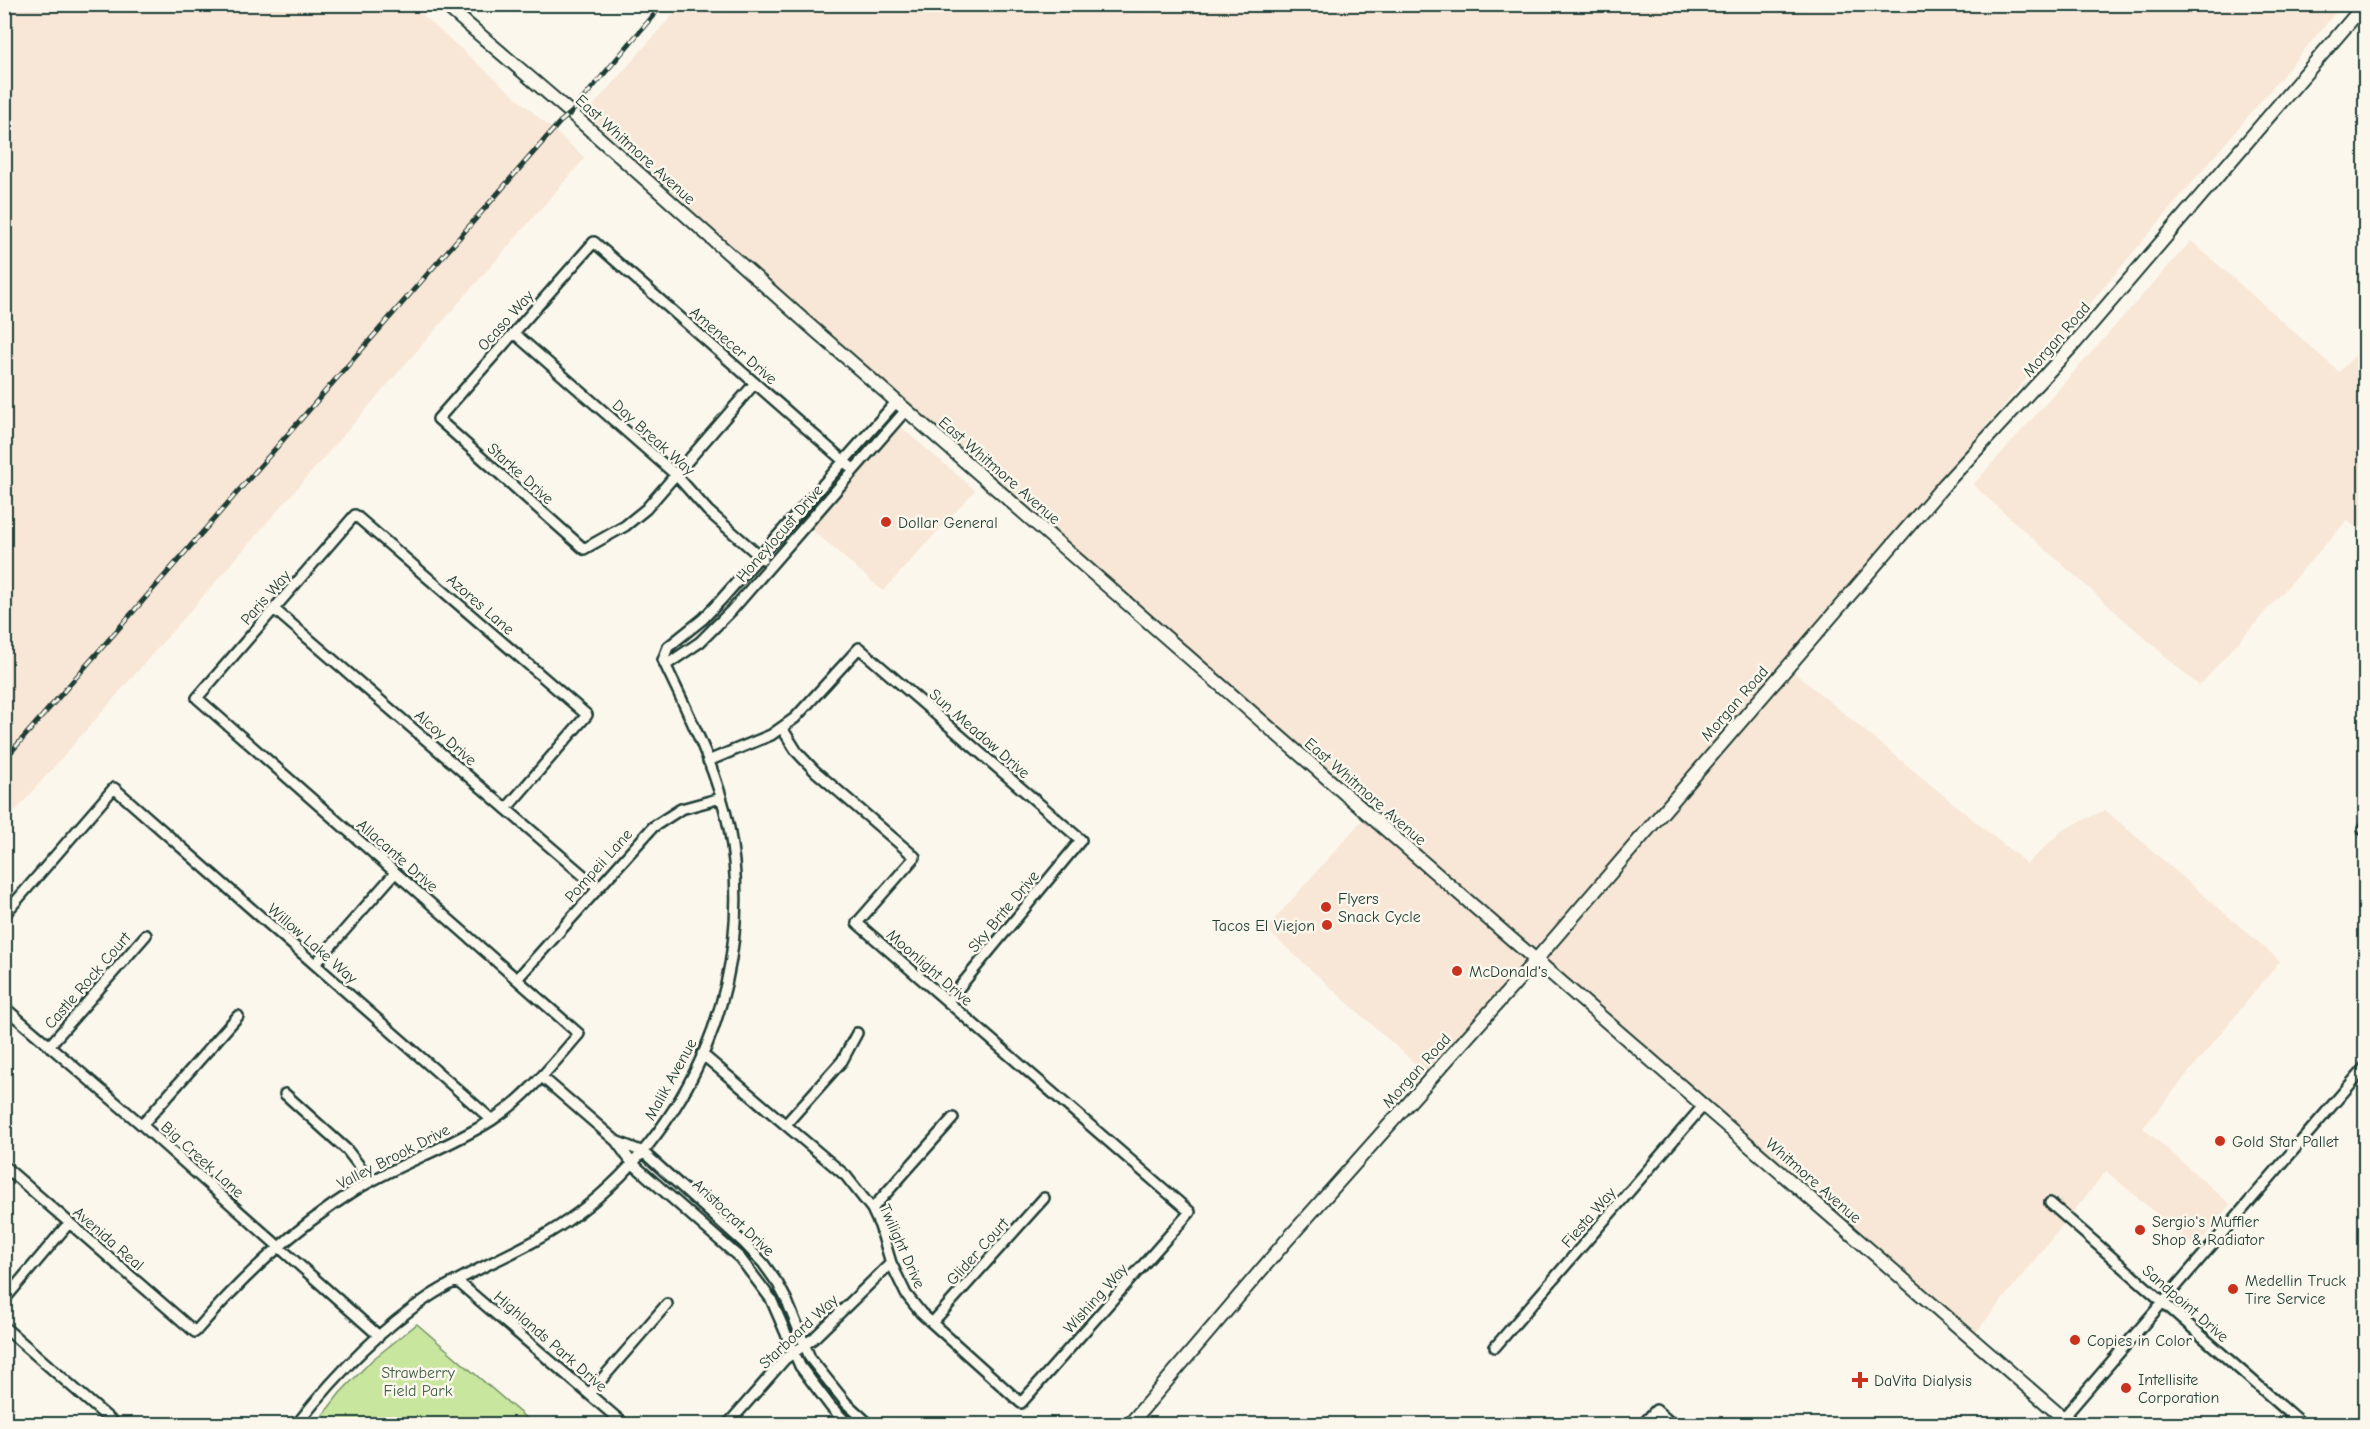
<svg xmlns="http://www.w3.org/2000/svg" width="2370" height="1429" viewBox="0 0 2370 1429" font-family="'Comic Neue',sans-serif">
  <rect width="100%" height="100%" fill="#fbf7ec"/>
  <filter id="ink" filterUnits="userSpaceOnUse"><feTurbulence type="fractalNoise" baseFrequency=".0167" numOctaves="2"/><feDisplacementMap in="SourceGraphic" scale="12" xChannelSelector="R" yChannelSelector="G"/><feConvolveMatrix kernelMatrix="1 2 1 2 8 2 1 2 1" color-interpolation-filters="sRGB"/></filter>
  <g filter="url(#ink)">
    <path fill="#f8e6d6" d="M5,4L411,5L585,158L5,823Z
      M681,5H2342L1785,665L2027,864L2063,830L2105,810L2280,961L2143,1128L2230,1204L2196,1247L2106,1171L1969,1341L1048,534L586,114Z
      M2191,241L2339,372L2358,352L2366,359L2365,523L2359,530L2347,520L2199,686L1973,485Z
      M890,418L975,490L883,591L801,520Z
      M1363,819L1525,961L1430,1077L1266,929Z"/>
    <path fill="#c8e69e" stroke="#749269" stroke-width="1.5" d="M417,1324L533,1424H316L340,1393L372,1360Z"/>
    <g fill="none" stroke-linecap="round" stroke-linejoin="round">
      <g stroke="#1f3d34" stroke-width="14">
        <path id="street" d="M514,333L676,475L708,511L763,559
          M755,383L646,509L625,526L584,549L438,419L594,242L854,470
          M274,609L598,888
          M666,665L700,642L732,610L906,410
          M708,761L771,735L795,718L859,648L1081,840L948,1001
          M2363,829L2366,832
          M4,915L114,788L492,1120
          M315,964L395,873
          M517,979L653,827L681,809L721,798
          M4,1007L142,1125L379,1336
          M50,1045L146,935
          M702,1054L846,1176L872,1209L880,1226L891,1263L906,1294L921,1313L1021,1403L1190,1212L857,923L915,857L815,771L797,752L782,728
          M542,1077L616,1141L632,1163L740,1258L771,1299L800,1366L831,1407L848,1424
          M285,1094L347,1150L371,1181
          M786,1124L842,1061L857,1033
          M142,1125L238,1016
          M618,1142L643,1152L744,1243L763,1263L778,1284L787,1301L810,1358L846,1403L869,1424
          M4,1166L195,1332C243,1277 292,1230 354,1191C398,1164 448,1148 492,1120C527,1097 552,1065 579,1034L197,698L355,515L587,715L506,809
          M2050,1203L2302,1424
          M872,1209L953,1118
          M457,1281L624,1424
          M4,1300L69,1223
          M932,1323L1044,1198
          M4,1327L115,1424
          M1495,1347L1703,1106
          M589,1394L667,1304
          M2063,1418L2366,1066
          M297,1424C335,1376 378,1330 430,1296C474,1268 524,1251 567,1221C692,1134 758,977 729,828C717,769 688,713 663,660L668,647L703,619L720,601L897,401
          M728,1424L785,1359L814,1338L891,1263
          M1643,1424L1656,1410L1672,1424"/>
      </g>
      <g stroke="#1f3d34" stroke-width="16">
        <path id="secondary" d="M444,4L571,113L817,332L1416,856L2070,1424
          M1130,1424L1286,1241L1535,961L1945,484L2075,343L2365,4"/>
      </g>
      <use href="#street" stroke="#fbf7ec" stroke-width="9"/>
      <use href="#secondary" stroke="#fbf7ec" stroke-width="12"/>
      <g stroke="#1f3d34" stroke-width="5">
        <path id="rail" d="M4,760L560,122L571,113L663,4"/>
      </g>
      <use href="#rail" stroke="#fbf7ec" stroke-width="3" stroke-dasharray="9" stroke-linecap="butt"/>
    </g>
  </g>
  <g fill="#c8321e" stroke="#fbf7ec" stroke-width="2">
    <circle cx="886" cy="522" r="6"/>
    <circle cx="1326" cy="907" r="6"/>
    <circle cx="1327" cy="925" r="6"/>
    <circle cx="1457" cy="971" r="6"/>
    <circle cx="2220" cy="1141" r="6"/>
    <circle cx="2140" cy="1230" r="6"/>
    <circle cx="2233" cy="1289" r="6"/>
    <circle cx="2075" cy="1340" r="6"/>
    <path d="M1857 1371h6v6h6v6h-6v6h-6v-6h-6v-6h6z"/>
    <circle cx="2126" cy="1388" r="6"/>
  </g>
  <g text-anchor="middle" stroke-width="5" stroke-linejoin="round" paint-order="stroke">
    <g font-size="16" fill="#1f3d34" stroke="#fbf7ec">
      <text transform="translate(636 149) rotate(42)" y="6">East Whitmore Avenue</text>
      <text transform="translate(505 320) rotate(-48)" y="6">Ocaso Way</text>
      <text transform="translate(2056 339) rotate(-49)" y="6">Morgan Road</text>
      <text transform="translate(734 345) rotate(41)" y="6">Amenecer Drive</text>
      <text transform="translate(654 437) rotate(42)" y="6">Day Break Way</text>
      <text transform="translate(1000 470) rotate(41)" y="6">East Whitmore Avenue</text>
      <text transform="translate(521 473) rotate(42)" y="6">Starke Drive</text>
      <text transform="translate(779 533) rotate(-49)" y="6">Honeylocust Drive</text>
      <text transform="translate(265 597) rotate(-49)" y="6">Paris Way</text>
      <text transform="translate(481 604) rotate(41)" y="6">Azores Lane</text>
      <text transform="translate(1734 703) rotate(-49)" y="6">Morgan Road</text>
      <text transform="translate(980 733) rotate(41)" y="6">Sun Meadow Drive</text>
      <text transform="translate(446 737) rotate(41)" y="6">Alcoy Drive</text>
      <text transform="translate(1366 791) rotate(41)" y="6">East Whitmore Avenue</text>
      <text transform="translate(398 855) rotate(41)" y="6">Allacante Drive</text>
      <text transform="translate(598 865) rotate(-48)" y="6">Pompeii Lane</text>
      <text transform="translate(1003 911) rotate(-50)" y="6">Sky Brite Drive</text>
      <text transform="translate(313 943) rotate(41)" y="6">Willow Lake Way</text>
      <text transform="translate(930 967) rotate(41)" y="6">Moonlight Drive</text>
      <text transform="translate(87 980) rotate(-49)" y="6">Castle Rock Court</text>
      <text transform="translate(1416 1070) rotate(-48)" y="6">Morgan Road</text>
      <text transform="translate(670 1079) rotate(-61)" y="6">Malik Avenue</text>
      <text transform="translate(393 1156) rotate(-27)" y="6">Valley Brook Drive</text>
      <text transform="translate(203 1159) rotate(42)" y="6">Big Creek Lane</text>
      <text transform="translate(1814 1180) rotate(41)" y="6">Whitmore Avenue</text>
      <text transform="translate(734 1217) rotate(43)" y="6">Aristocrat Drive</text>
      <text transform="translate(1588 1217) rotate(-49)" y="6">Fiesta Way</text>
      <text transform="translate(109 1238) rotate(41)" y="6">Avenida Real</text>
      <text transform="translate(903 1246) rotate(66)" y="6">Twilight Drive</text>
      <text transform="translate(977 1251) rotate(-48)" y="6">Glider Court</text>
      <text transform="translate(1095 1298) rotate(-48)" y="6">Wishing Way</text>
      <text transform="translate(2186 1303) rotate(41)" y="6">Sandpoint Drive</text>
      <text transform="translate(798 1331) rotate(-43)" y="6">Starboard Way</text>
      <text transform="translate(551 1341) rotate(41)" y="6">Highlands Park Drive</text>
    </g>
    <g font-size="16" fill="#1f3d34" stroke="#fbf7ec" text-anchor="start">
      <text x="898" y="528">Dollar General</text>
      <text x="1338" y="904">Flyers<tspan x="1338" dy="18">Snack Cycle</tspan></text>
      <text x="1315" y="931" text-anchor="end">Tacos El Viejon</text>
      <text x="1469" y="977">McDonald's</text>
      <text x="2232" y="1147">Gold Star Pallet</text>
      <text x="2152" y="1227">Sergio's Muffler<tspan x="2152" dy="18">Shop &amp; Radiator</tspan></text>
      <text x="2245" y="1286">Medellin Truck<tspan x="2245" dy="18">Tire Service</tspan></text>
      <text x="2087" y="1346">Copies in Color</text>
      <text x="2138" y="1385">Intellisite<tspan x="2138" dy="18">Corporation</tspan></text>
      <text x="1874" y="1386">DaVita Dialysis</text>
    </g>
    <g font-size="16" fill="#415f49" stroke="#fbf7ec">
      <text x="418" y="1378">Strawberry<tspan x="418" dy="18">Field Park</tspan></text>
    </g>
  </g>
  <rect width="2370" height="1429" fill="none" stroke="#fbf7ec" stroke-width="24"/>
  <rect x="12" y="12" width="2346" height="1405" fill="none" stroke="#1f3d34" stroke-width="2" filter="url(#ink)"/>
</svg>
